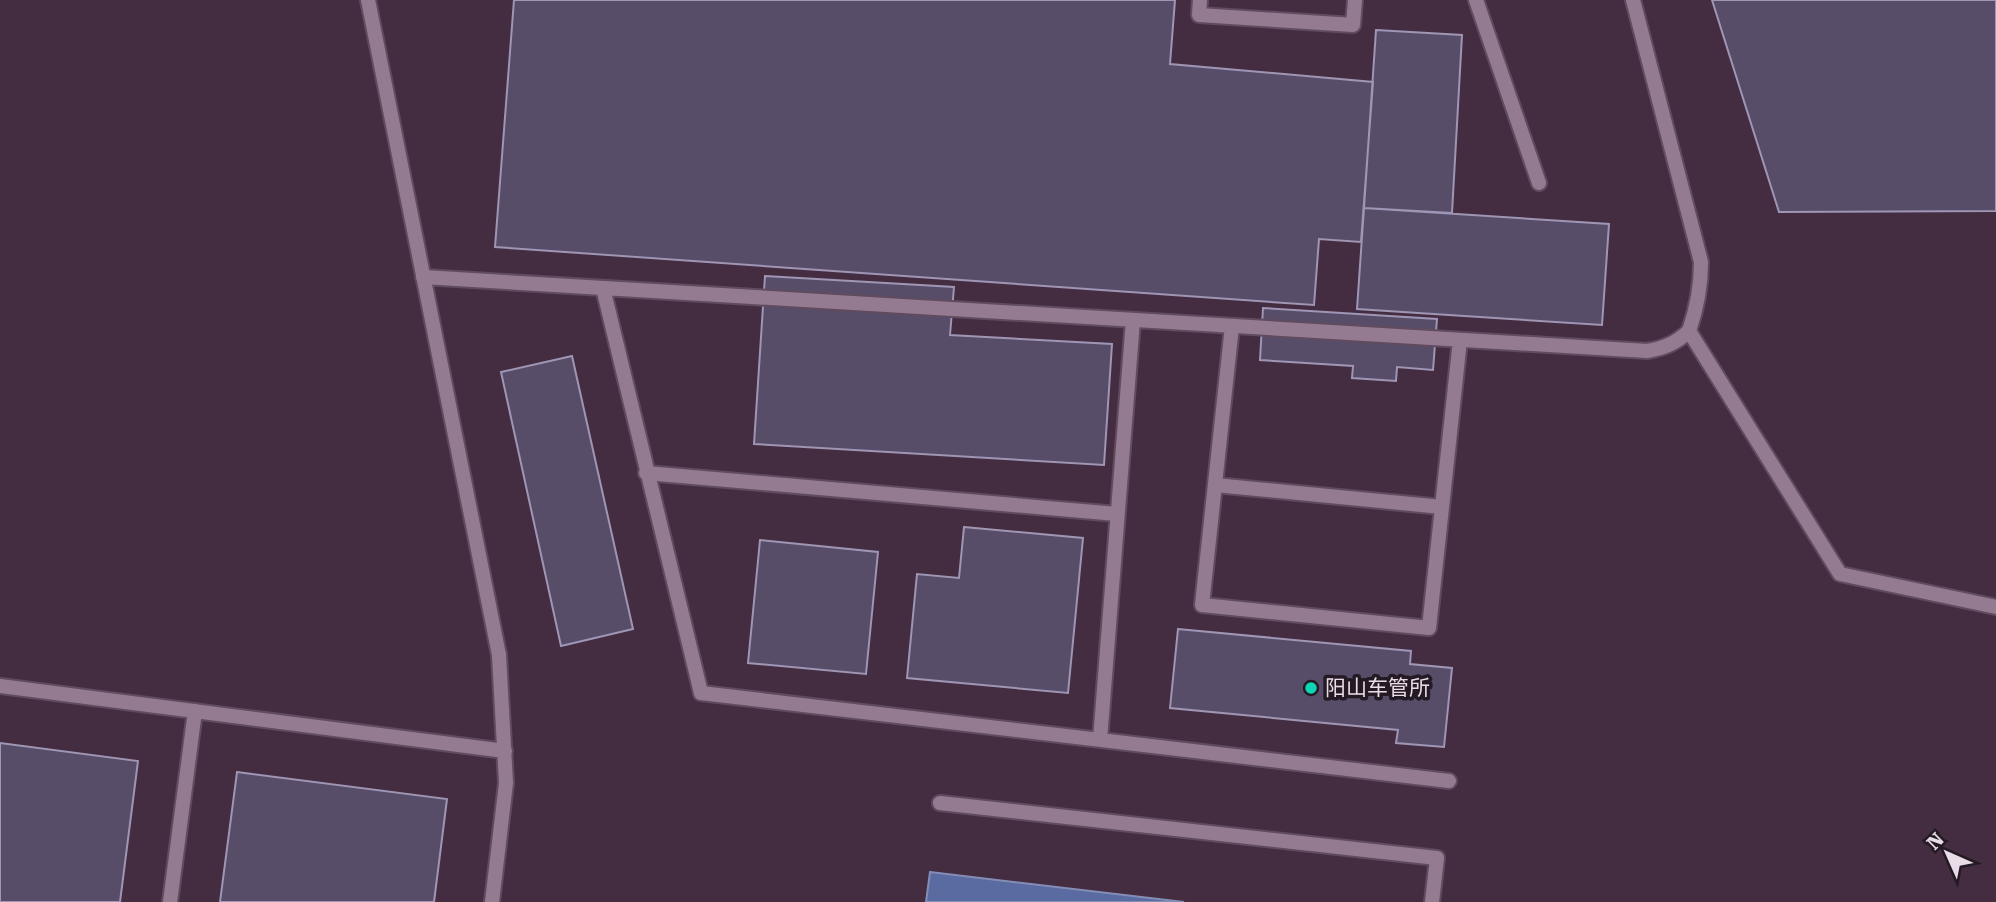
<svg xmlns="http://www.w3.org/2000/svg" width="1996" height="902" viewBox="0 0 1996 902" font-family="'Roboto Serif','Noto Sans SC',serif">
  <rect width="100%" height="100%" fill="#442d41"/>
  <path fill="#596ba0" stroke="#848db6" stroke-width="2" d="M930,872L1184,902H926Z"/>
  <path fill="#574d69" stroke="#9f95b4" stroke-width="2" d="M514,0H1175L1170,64L1373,82L1361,242L1319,239L1314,305L495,247Z
    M1712,0H1996V211L1779,212Z
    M1376,30L1462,35L1452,213L1364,208Z
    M1364,208L1609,224L1602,325L1357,309Z
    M765,276L954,287L950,335L1112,344L1104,465L754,444Z
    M1263,308L1437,319L1433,370L1397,367L1396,381L1352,378L1353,366L1260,360Z
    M572,356L633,629L561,646L501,372Z
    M964,527L1083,538L1068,693L907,678L917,574L959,578Z
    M760,540L878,552L866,674L748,663Z
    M1178,629L1411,651L1410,664L1452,668L1444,747L1396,743L1398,730L1170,708Z
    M0,743L138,761L120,902H0Z
    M237,772L447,799L434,902H220Z"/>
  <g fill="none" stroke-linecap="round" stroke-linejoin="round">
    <g stroke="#604c5e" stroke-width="18">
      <path id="lane" d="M1200,0L1199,15L1353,25L1355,0
        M1476,0L1539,183
        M423,277L1647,351C1665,348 1676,343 1689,331
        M603,288L701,693L1449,781
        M1232,326L1202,605L1429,628L1460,340
        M646,473L1117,514
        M1215,485L1442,507
        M0,686L505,751
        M1100,740L1133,320
        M940,803L1437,858L1432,902
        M170,902L195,711
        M492,902L506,783L499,655"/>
    </g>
    <g stroke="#604c5e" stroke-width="18">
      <path id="street" d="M368,0L499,655
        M1633,0L1701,262C1701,286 1697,308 1689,331L1840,574L1996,607"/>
    </g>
    <use href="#lane" stroke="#957b92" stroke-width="14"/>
    <use href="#street" stroke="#957b92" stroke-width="14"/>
  </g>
  <circle fill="#0dd5b5" stroke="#241a23" stroke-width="2.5" cx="1311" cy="688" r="7"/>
  <g text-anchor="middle" stroke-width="7" stroke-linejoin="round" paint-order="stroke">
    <g font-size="21" fill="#eadbe8" stroke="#241a23" text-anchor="start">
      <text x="1325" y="695">阳山车管所</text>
    </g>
  </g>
  <g transform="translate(1947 853) rotate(315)" stroke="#241a23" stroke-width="5" paint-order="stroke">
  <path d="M0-5L12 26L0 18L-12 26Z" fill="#eadbe8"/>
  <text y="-10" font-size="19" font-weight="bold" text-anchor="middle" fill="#eadbe8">N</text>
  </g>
</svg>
